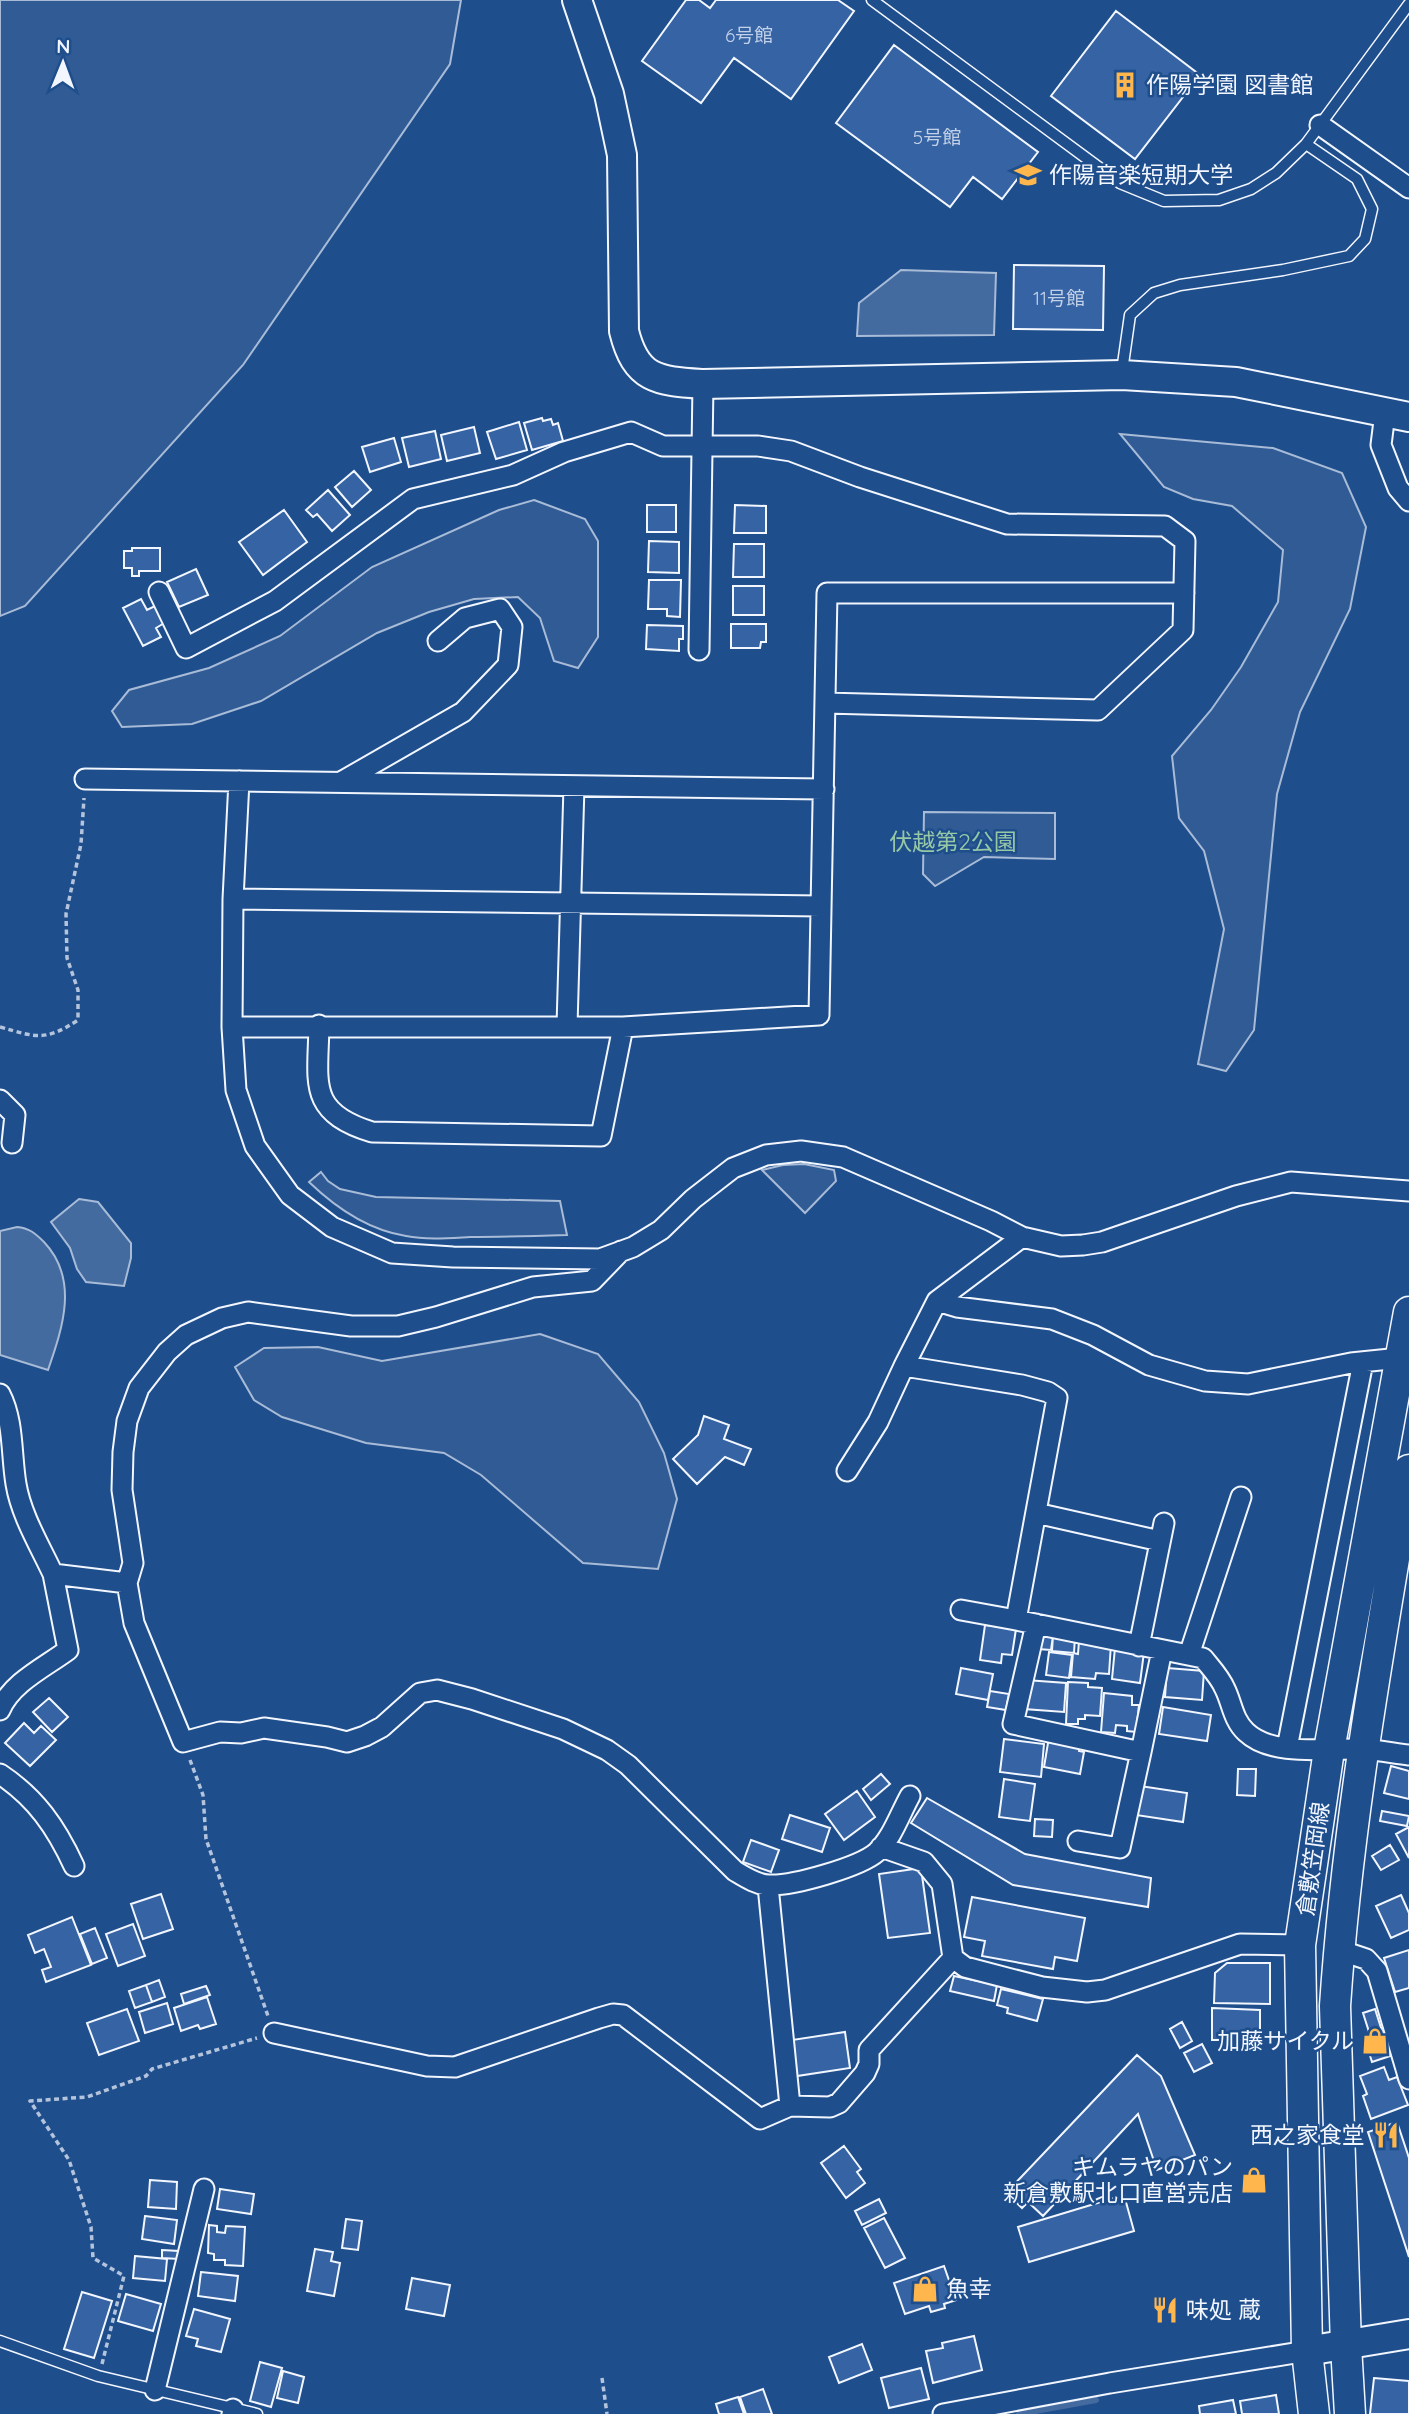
<svg xmlns="http://www.w3.org/2000/svg" width="1409" height="2414" viewBox="0 0 1409 2414" font-family="Quicksand,'Noto Sans JP',sans-serif">
  <rect width="100%" height="100%" fill="#1f4e8c"/>
  <path fill="#305b95" stroke="#a8bbd7" stroke-width="2" d="M0,0H461L450,64L243,365L25,606L0,616Z
    M1120,434L1273,448L1342,473L1366,527L1350,609L1300,712L1277,794L1254,1030L1226,1071L1198,1064L1224,929L1204,851L1179,818L1172,756L1211,710L1241,667L1278,602L1283,550L1232,506L1193,499L1164,487Z
    M534,500L585,519L598,541V637L578,668L554,661L540,618L518,597L474,599L429,612L377,633L261,701L192,724L122,727L112,711L129,690L209,668L280,636L372,567L499,510Z
    M924,812L1055,813V859L984,857L935,886L923,874Z
    M804,1164L834,1170L836,1181L805,1213L762,1170L783,1165Z
    M321,1172L328,1181L340,1189L376,1197L560,1201L567,1235C535,1236 503,1237 470,1237C450,1238 427,1240 406,1236C368,1230 336,1208 309,1182Z
    M540,1334L598,1354L639,1402L664,1453L677,1499L658,1569L583,1563L481,1475L444,1453L366,1443L282,1417L254,1400L235,1367L264,1348L318,1347L382,1361Z"/>
  <path fill="#446ba0" stroke="#a8bbd7" stroke-width="2" d="M901,270L996,273L994,335L857,336L859,303Z
    M79,1199L98,1202L131,1243V1258L124,1286L86,1282L77,1269L70,1248L51,1222Z
    M17,1227C29,1228 35,1233 44,1242C79,1279 63,1327 48,1370L0,1355V1231Z"/>
  <g fill="none" stroke-linecap="round" stroke-linejoin="round">
    <path stroke="#446ba0" stroke-width="6" d="M1019,2414L1096,2400"/>
  </g>
  <path fill="#3563a3" stroke="#f2f6ff" stroke-width="2" d="M686,0H699L710,8L716,0H838L854,11L791,99L734,58L701,103L642,61Z
    M1116,11L1200,75L1135,159L1051,96Z
    M894,45L1038,152L1002,199L973,177L950,207L836,123Z
    M1014,265L1104,266L1103,330L1013,329Z
    M542,418L543,421L551,419L553,425L558,423L563,441L532,450L524,423Z
    M519,422L527,450L496,459L487,432Z
    M474,427L480,453L447,461L441,435Z
    M435,431L441,459L409,467L402,438Z
    M394,438L401,462L370,472L362,447Z
    M354,471L371,490L352,507L335,487Z
    M328,490L350,515L332,531L317,514L313,517L306,510Z
    M647,505H676V532H647Z
    M735,505L766,506V533H734Z
    M284,510L307,542L263,575L239,542Z
    M649,541L679,542V573L648,572Z
    M734,544H764V577H733Z
    M132,548H160V571H139V576H132V568H124V551H132Z
    M196,569L208,595L179,607L167,582Z
    M649,580H681L680,617L667,616V609H648Z
    M733,586H764V615H733Z
    M141,599L147,610L157,605L166,622L156,628L161,637L143,646L123,608Z
    M731,624H766V642H761L760,648H731Z
    M647,625L683,626V639H679V651L646,649Z
    M704,1416L729,1425L724,1439L751,1449L744,1465L725,1457L697,1484L673,1459L698,1435Z
    M985,1625L1016,1629L1012,1655L1002,1654L1001,1663L980,1660Z
    M1040,1634L1053,1636L1051,1650L1038,1649Z
    M1053,1635L1075,1637L1074,1653L1052,1651Z
    M1079,1641L1111,1644L1109,1674L1096,1673L1095,1679L1071,1677L1073,1653L1078,1654Z
    M1115,1648L1144,1652L1140,1683L1112,1679Z
    M1049,1652L1072,1655L1069,1678L1046,1675Z
    M961,1668L993,1674L988,1700L956,1694Z
    M1167,1668L1204,1671L1202,1700L1165,1697Z
    M1026,1680L1066,1683L1064,1712L1024,1709Z
    M1068,1682L1088,1683V1687L1102,1688L1100,1716L1085,1715V1719H1078V1724H1066Z
    M990,1691L1009,1694L1006,1710L987,1707Z
    M1104,1693L1132,1696V1705H1139L1136,1732L1127,1731V1726L1116,1725L1115,1733L1101,1732Z
    M49,1698L68,1717L52,1732L33,1712Z
    M1163,1707L1211,1715L1207,1741L1159,1734Z
    M24,1723L34,1733L41,1726L56,1740L30,1766L5,1743Z
    M1049,1737L1079,1746V1751L1084,1752L1080,1774L1044,1767Z
    M1004,1739L1044,1744L1041,1777L1000,1772Z
    M1391,1766L1409,1771V1799L1384,1793Z
    M1238,1769H1256L1255,1796L1237,1795Z
    M881,1774L890,1784L871,1800L863,1789Z
    M1004,1779L1035,1784L1030,1821L999,1817Z
    M1140,1786L1187,1793L1183,1822L1136,1815Z
    M857,1791L875,1817L844,1840L825,1814Z
    M927,1798L1025,1854L1151,1878L1148,1907L1013,1885L911,1823Z
    M1382,1811L1409,1816L1407,1826L1380,1821Z
    M790,1815L830,1828L822,1852L782,1839Z
    M1035,1819L1053,1820L1052,1837L1034,1836Z
    M1409,1827V1858L1396,1834Z
    M751,1840L779,1850L771,1872L743,1862Z
    M1390,1845L1399,1860L1381,1870L1372,1856Z
    M921,1868L930,1933L888,1938L879,1874Z
    M161,1894L173,1929L143,1939L131,1904Z
    M1401,1895L1409,1913V1930L1391,1938L1376,1906Z
    M972,1897L1085,1918L1077,1961L1055,1957L1053,1969L982,1956L985,1941L964,1937Z
    M72,1917L91,1965L46,1982L42,1970L51,1967L44,1949L35,1953L28,1935Z
    M133,1924L145,1956L118,1966L106,1934Z
    M95,1928L107,1958L92,1964L80,1934Z
    M1409,1950V1988L1395,1992L1384,1958Z
    M1227,1963H1270V2004L1214,2003L1215,1973Z
    M954,1976L997,1985L994,2001L950,1991Z
    M159,1980L165,1997L152,2002L146,1985Z
    M146,1985L152,2002L135,2008L129,1991Z
    M206,1986L210,1995L184,2004L181,1994Z
    M1001,1989L1043,1999L1037,2021L1007,2013L1008,2008L997,2005Z
    M207,1997L216,2024L200,2029L198,2025L181,2031L174,2008Z
    M167,2003L173,2024L145,2033L139,2012Z
    M1212,2008L1260,2010V2040H1212Z
    M127,2009L139,2041L99,2055L87,2023Z
    M1375,2009L1390,2056L1372,2062L1364,2037L1370,2035L1363,2013Z
    M1182,2022L1192,2041L1180,2048L1170,2029Z
    M845,2032L850,2068L797,2076L792,2040Z
    M1202,2044L1212,2063L1194,2072L1184,2053Z
    M1137,2055L1161,2076L1195,2155L1157,2170L1138,2114L1043,2216L1028,2202L1022,2208L1006,2193Z
    M1384,2067L1389,2080L1397,2077L1408,2105L1371,2119L1363,2096L1367,2094L1360,2076Z
    M1397,2122L1409,2158V2257L1368,2132Z
    M844,2146L861,2169L857,2172L865,2183L846,2198L821,2163Z
    M150,2180L177,2182L176,2209L148,2207Z
    M220,2189L254,2194L251,2214L217,2209Z
    M1124,2195L1134,2231L1029,2262L1018,2227Z
    M879,2199L886,2213L862,2225L855,2211Z
    M145,2216L177,2220L174,2244L142,2239Z
    M884,2218L905,2258L885,2268L864,2228Z
    M346,2219L362,2221L358,2250L342,2248Z
    M209,2225L217,2226V2232L225,2233L226,2226L245,2227L243,2266L225,2265V2260H214V2254L208,2253Z
    M315,2249L333,2252L331,2261L340,2263L334,2296L307,2291Z
    M162,2250L179,2251V2259L162,2258Z
    M135,2256L167,2259L165,2281L133,2278Z
    M944,2266L956,2300L944,2304L945,2308L931,2312L929,2306L905,2314L894,2283Z
    M201,2272L238,2276L235,2301L198,2296Z
    M412,2278L450,2285L444,2316L406,2309Z
    M82,2292L112,2301L94,2358L64,2349Z
    M126,2294L161,2304L153,2331L118,2321Z
    M194,2309L230,2319L221,2352L196,2346L198,2339L186,2336Z
    M974,2336L982,2370L933,2383L926,2351L943,2348L942,2343Z
    M862,2344L872,2370L839,2383L829,2357Z
    M260,2362L282,2368L271,2407L250,2401Z
    M921,2368L929,2399L889,2408L881,2378Z
    M283,2371L304,2377L298,2403L277,2398Z
    M1374,2378L1409,2381V2414H1370Z
    M763,2389L772,2414H746L740,2397Z
    M1276,2395L1279,2414H1242L1240,2401Z
    M738,2397L744,2414H719L716,2404Z
    M1233,2400L1236,2414H1200L1199,2406Z"/>
  <g fill="none" stroke-linecap="round" stroke-linejoin="round">
    <g stroke="#f2f6ff" stroke-width="13">
      <path id="lane" d="M872,0L1120,183L1164,201L1219,200L1251,189L1276,173L1306,144L1409,4
        M1122,371L1130,315L1154,293L1180,285L1283,270L1349,256L1365,239L1372,209L1357,179L1306,144
        M0,2341L98,2376L257,2414"/>
    </g>
    <g stroke="#f2f6ff" stroke-width="23">
      <path id="street" d="M1320,125L1409,188
        M1385,413L1381,445L1398,488L1409,501
        M159,592L186,648L275,601L413,499L513,475L564,452L631,432L663,446H758L791,451L860,477L1007,524L1165,526L1185,541L1183,630L1098,710L825,703
        M699,650L703,384
        M85,779L824,789
        M239,781L233,899L232,1027L236,1090L255,1146L290,1195L332,1227L392,1253L453,1257L600,1259L633,1247L661,1230L693,1199L733,1168L766,1155L801,1151L843,1157L991,1221L1022,1237L1061,1246L1083,1245L1102,1242L1236,1196L1291,1182L1409,1191
        M341,782L463,712L508,665L512,627L500,609L465,618L438,641
        M233,899L821,906
        M319,1025C318,1083 307,1112 372,1132L601,1136L623,1027
        M567,1026L574,786
        M232,1027H623L819,1015L827,593H1184
        M0,1100L15,1115L12,1143
        M621,1251L592,1281L533,1287L436,1317L398,1326H351L248,1312L222,1318L186,1335L167,1352L139,1388L127,1421L123,1452L122,1490L133,1563L127,1583L134,1623L183,1742L220,1732L241,1733L264,1728L327,1737L347,1742L365,1736L382,1727L420,1693L437,1690L472,1699L563,1729L607,1750L628,1765L735,1871C745,1877 757,1885 769,1885C793,1886 860,1867 877,1852C892,1838 900,1814 910,1796
        M937,1301L957,1307L1052,1319L1093,1335L1149,1365L1205,1381L1248,1384L1351,1363L1400,1358
        M0,1394C14,1421 11,1454 16,1484C21,1515 40,1546 53,1574L127,1583
        M847,1471L878,1422L904,1366
        M1036,1513L1160,1541
        M961,1610L1016,1620L1203,1658C1211,1668 1220,1677 1225,1689C1232,1703 1233,1720 1246,1732C1272,1757 1327,1748 1361,1749C1377,1750 1393,1753 1409,1755
        M1016,1620L1057,1398L1048,1392L1022,1385L904,1366L937,1301L1022,1237
        M1036,1624L1013,1724L1141,1752L1120,1848L1078,1841
        M1139,1646L1164,1523
        M1189,1655L1241,1497
        M0,1710C11,1683 45,1667 68,1650L53,1574
        M1287,1748L1363,1362
        M1141,1752L1162,1650
        M0,1774C36,1798 56,1827 74,1866
        M881,1847L924,1862L942,1884L953,1958
        M1339,1950L1366,1959L1377,1971L1409,2079
        M274,2033L427,2066L455,2067L599,2018L613,2014L623,2015L760,2119L790,2106L768,1886
        M790,2106L830,2107L839,2103L865,2073L869,2064V2050L953,1958L965,1967L1042,1987L1087,1992L1105,1990L1240,1944L1300,1945
        M155,2390L204,2189
        M232,2414L233,2409
        M943,2414L1110,2383L1307,2351"/>
    </g>
    <g stroke="#f2f6ff" stroke-width="32">
      <path id="secondary" d="M577,0L609,94L622,155L624,331C636,380 658,381 703,384L1122,375L1236,382L1409,417
        M1307,2351L1409,2334"/>
    </g>
    <g stroke="#f2f6ff" stroke-width="33">
      <path id="primary" d="M1314,2414L1307,2351L1300,1945L1329,1750L1409,1312
        M1350,2414L1346,2346L1335,2006C1347,1826 1379,1648 1409,1470"/>
    </g>
    <path stroke="#b3c4dc" stroke-width="3.5" stroke-dasharray="5 3.5" stroke-linecap="butt" d="M0,1027C36,1037 45,1042 78,1020V990L67,958L66,914L81,844L84,798
      M190,1760L203,1795L206,1839L268,2016
      M102,2364L124,2276L93,2258L91,2227L69,2160L30,2101L87,2097L146,2076L152,2069L257,2038
      M602,2378L607,2414"/>
    <use href="#lane" stroke="#1f4e8c" stroke-width="10"/>
    <use href="#street" stroke="#1f4e8c" stroke-width="19"/>
    <use href="#secondary" stroke="#1f4e8c" stroke-width="28"/>
    <use href="#primary" stroke="#1f4e8c" stroke-width="30"/>
  </g>
  <defs>
    <g id="building-bare" transform="scale(2.1)"><path d="M-4-6H4V6H1V3H-1V6H-4ZM-2.5-4.3h1.7v1.8h-1.7ZM.8-4.3h1.7v1.8H.8ZM-2.5-1h1.7V.8h-1.7ZM.8-1h1.7V.8H.8Z" fill="#ffb74d" stroke="#1f4e8c" stroke-width="2.5" paint-order="stroke"/></g>
    <g id="university-bare" transform="scale(2.1)"><path d="M0-5L7-2L0 1L-7-2ZM-4 1L0 2.5L4 1V4Q0 6-4 4Z" fill="#ffb74d" stroke="#1f4e8c" stroke-width="2.5" paint-order="stroke"/></g>
    <g id="shop-bare" transform="scale(2.1)"><path d="M-5-2.5h2.3a2.7 3.5 0 0 1 5.4 0H5L5.5 6h-11ZM-1.5-2.5h3a1.5 2.3 0 0 0-3 0Z" fill="#ffb74d" stroke="#1f4e8c" stroke-width="2.5" paint-order="stroke"/></g>
    <g id="restaurant-bare" transform="scale(2.1)"><path d="M-5-6h1v4h1v-4h1v4h1v-4h1v5L-1.5 .5V6h-2V.5L-5-1ZM5-6V6H3V1.5H1.5Q1.5-4 5-6Z" fill="#ffb74d" stroke="#1f4e8c" stroke-width="2.5" paint-order="stroke"/></g>
  </defs>
  <g fill-rule="evenodd">
    <use href="#building-bare" x="1125" y="85"/>
    <use href="#university-bare" x="1028" y="175"/>
    <use href="#shop-bare" x="1375" y="2041"/>
    <use href="#restaurant-bare" x="1386" y="2135"/>
    <use href="#shop-bare" x="1254" y="2180"/>
    <use href="#shop-bare" x="925" y="2289"/>
    <use href="#restaurant-bare" x="1165" y="2310"/>
  </g>
  <g text-anchor="middle" stroke-width="5" stroke-linejoin="round" paint-order="stroke">
    <g font-size="19" fill="#c3d1e8">
      <text x="749" y="42">6号館</text>
      <text x="937" y="144">5号館</text>
      <text x="1059" y="305">11号館</text>
    </g>
    <g font-size="23" fill="#f2f6ff" stroke="#1f4e8c" text-anchor="start">
      <text x="1146" y="93">作陽学園 図書館</text>
      <text x="1049" y="183">作陽音楽短期大学</text>
      <text x="1354" y="2049" text-anchor="end">加藤サイクル</text>
      <text x="1365" y="2143" text-anchor="end">西之家食堂</text>
      <text x="1233" y="2175" text-anchor="end">キムラヤのパン<tspan x="1233" dy="26">新倉敷駅北口直営売店</tspan></text>
      <text x="946" y="2297">魚幸</text>
      <text x="1186" y="2318">味処 蔵</text>
    </g>
    <g font-size="23" fill="#97c8a6" stroke="#1f4e8c">
      <text x="953" y="850">伏越第2公園</text>
    </g>
    <g font-size="23" fill="#f2f6ff" stroke="#1f4e8c">
      <text transform="translate(1313 1859) rotate(-82)" y="8">倉敷笠岡線</text>
    </g>
  </g>
  <g transform="translate(63 63) rotate(1)" stroke="#1f4e8c" stroke-width="5" paint-order="stroke">
  <path d="M0-5L12 26L0 18L-12 26Z" fill="#f2f6ff"/>
  <text y="-10" font-size="19" font-weight="bold" text-anchor="middle" fill="#f2f6ff">N</text>
  </g>
</svg>
